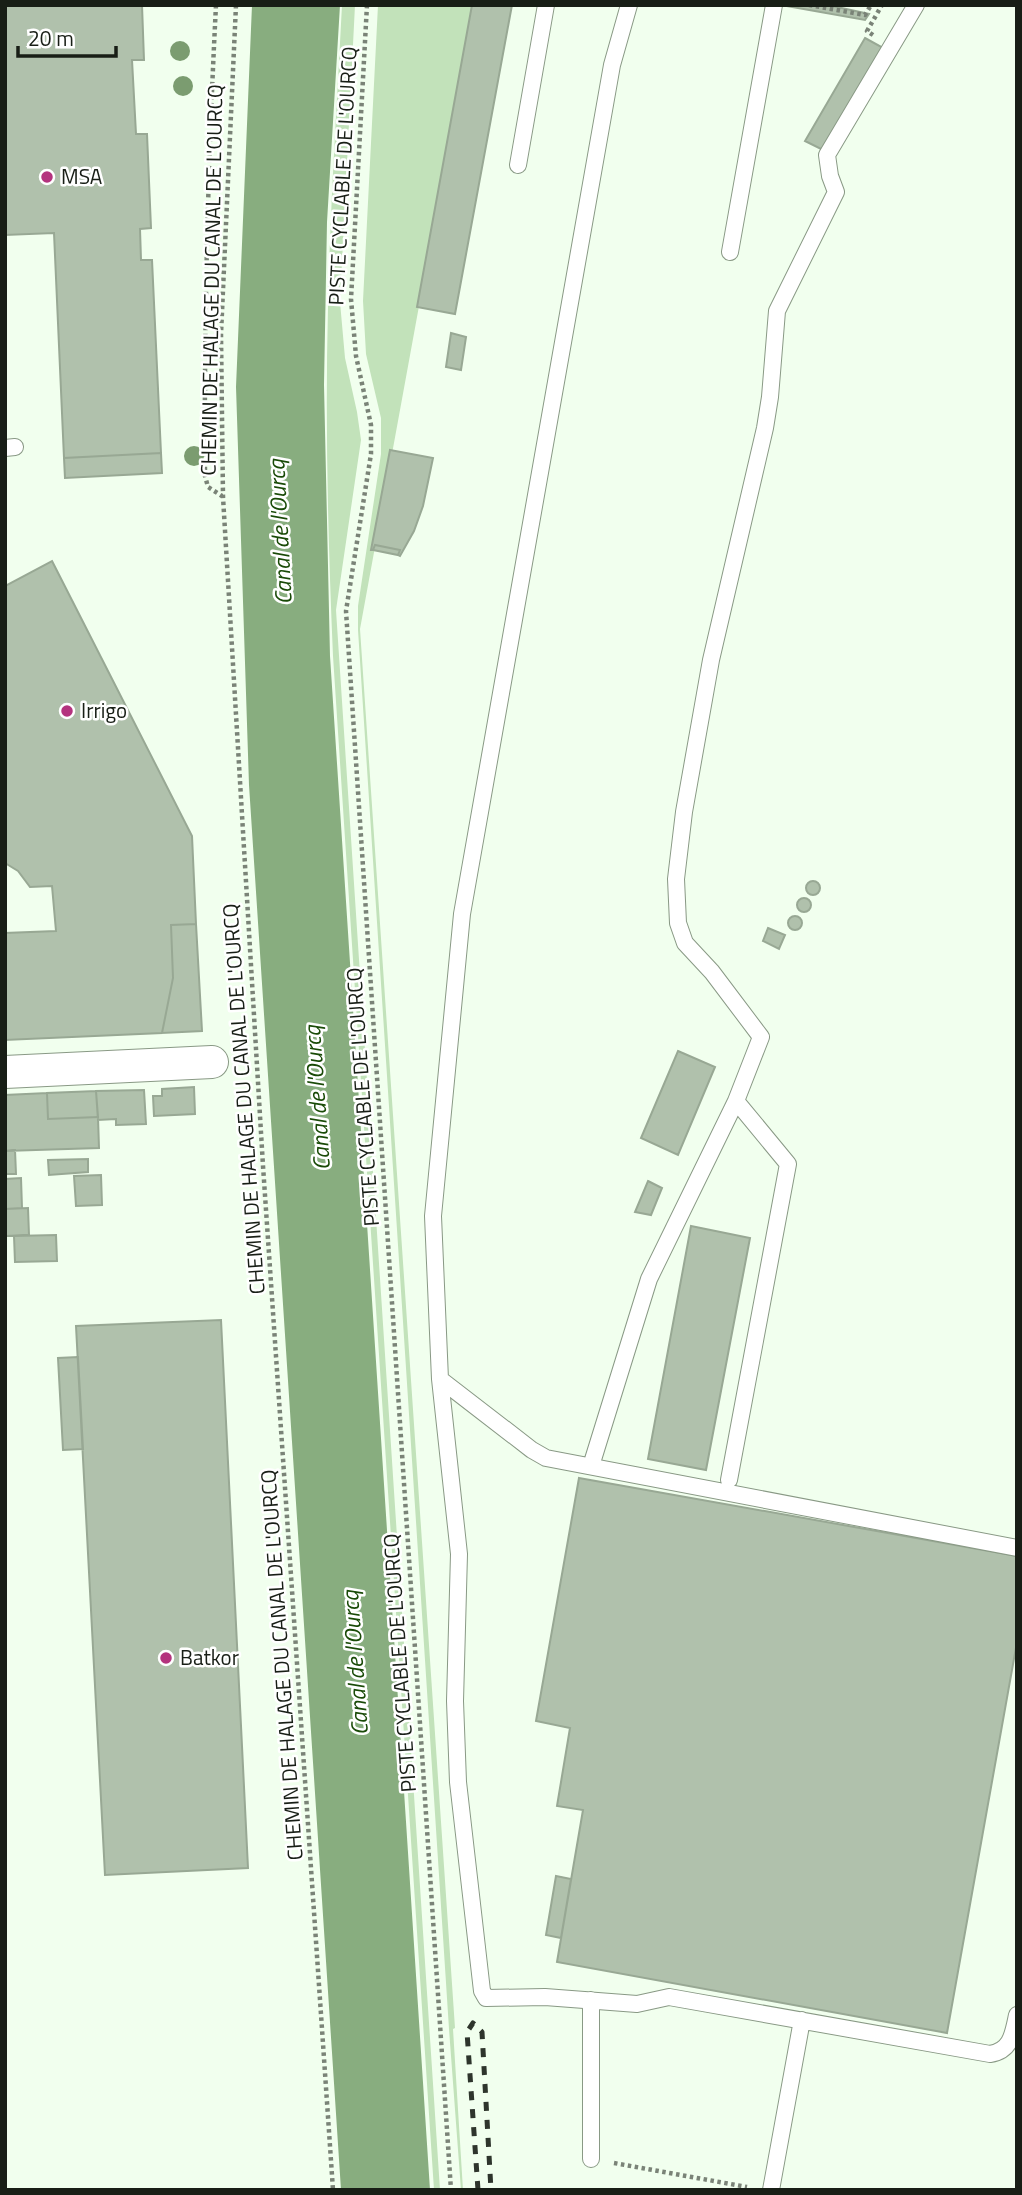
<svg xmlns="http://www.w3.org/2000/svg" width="1022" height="2195" viewBox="0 0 1022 2195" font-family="'Titillium Web',sans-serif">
  <rect width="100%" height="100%" fill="#f1ffee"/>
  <path fill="#c2e2ba" d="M342,5H355L340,302L345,358L357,412L361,440L336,610L440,2190H434L333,656C328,540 325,423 328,307C330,206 337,106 342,5Z
    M378,5H474L360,629L455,2028L453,2029L463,2190H461L449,2029L358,630V606L381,454V418L366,354L363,301Z"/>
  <path fill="#88ad7f" d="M252,5H340L327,222L324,385L330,656L430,2190H341L249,785L236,387Z"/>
  <path fill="#b0c1ac" stroke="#98a894" stroke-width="2" d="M5,5H142L144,60H132L136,134H147L151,228L140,229L141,260H152L161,453L64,458L54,233L5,235Z
    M472,5H512L455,314L417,307Z
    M781,5H828L869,14L865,20Z
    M865,38L887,50L823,150L805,141Z
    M451,333L466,337L461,370L446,367Z
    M390,450L433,458L423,506L414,531L400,556L398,555L400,550L375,545L373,550H371Z
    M161,453L162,473L65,478L64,458Z
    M375,545L400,550L398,555L373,550Z
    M52,561L192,836L196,924L171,925L173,978L162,1033L5,1040V933L56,931L52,886L30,887L18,871L5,863V586Z
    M806 888a7 7 0 1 1 14 0a7 7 0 1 1-14 0Z
    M797 905a7 7 0 1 1 14 0a7 7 0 1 1-14 0Z
    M788 923a7 7 0 1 1 14 0a7 7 0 1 1-14 0Z
    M196,924L202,1031L162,1033L173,978L171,925Z
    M768,928L785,935L779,949L763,941Z
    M678,1051L715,1067L678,1155L641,1138Z
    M194,1087L195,1114L154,1116L153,1096H162V1089Z
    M144,1090L146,1124L116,1125V1119L98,1120L96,1091Z
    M96,1091L98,1117L48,1119L47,1093Z
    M47,1093L48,1119L98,1117L99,1148L5,1151V1095Z
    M15,1150L16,1174H5V1151Z
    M88,1159V1172L49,1175L48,1160Z
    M101,1175L102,1205L76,1206L74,1176Z
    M21,1178L22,1208L5,1209V1179Z
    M648,1181L662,1188L651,1215L635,1212Z
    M28,1208L29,1235L5,1236V1209Z
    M691,1226L750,1238L706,1470L648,1459Z
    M56,1235L57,1261L15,1262L14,1236Z
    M221,1320L248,1868L105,1875L76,1326Z
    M78,1357L83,1449L63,1450L58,1358Z
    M579,1478L1017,1556V1642L947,2033L557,1962L583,1810L557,1806L570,1728L536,1721Z
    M556,1876L571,1879L561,1938L546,1935Z"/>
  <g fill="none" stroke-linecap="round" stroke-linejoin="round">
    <g stroke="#899985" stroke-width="18">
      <path id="service" d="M629,5L612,65L462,914L433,1216L440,1379L532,1450L546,1458L1017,1548
        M518,165L546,5
        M730,252L774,5
        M5,448L15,447
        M736,1101L761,1037L712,972L685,943L678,923L676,879L684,812L711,660L765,428L770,397L777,311L836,192L830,176L827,155L916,5
        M440,1379L459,1554L455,1701L458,1782L482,1991L486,1998L545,1997L637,2004L669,1997L990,2054C1011,2051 1013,2034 1017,2015
        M591,1466L649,1279L736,1101L788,1164L729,1480
        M591,2000V2159
        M771,2190L802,2020"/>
    </g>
    <g stroke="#899985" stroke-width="34">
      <path id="minor" d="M5,1072L212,1062"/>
    </g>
    <path stroke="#7a8377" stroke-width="4.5" stroke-dasharray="3.5 3.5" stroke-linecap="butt" d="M216,5C208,162 204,318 205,476L208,487L222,496
      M236,5L221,334L223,497L263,1166L333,2190
      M367,5L351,299L356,356L371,425V454L346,611L451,2190
      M809,5L865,15L871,5
      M873,35L867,31L882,5
      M614,2163L747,2187"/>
    <use href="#service" stroke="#fff" stroke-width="16"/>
    <use href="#minor" stroke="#fff" stroke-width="32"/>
    <path stroke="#2e352c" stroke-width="5" stroke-dasharray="9 9" stroke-linecap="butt" d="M478,2190L467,2032L473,2023L482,2032L491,2190"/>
  </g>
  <g fill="#7b9c70">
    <circle cx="180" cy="51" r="10"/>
    <circle cx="183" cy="86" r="10"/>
    <circle cx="194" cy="456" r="10"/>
  </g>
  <g fill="#b4337e" stroke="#fff" stroke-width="2.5">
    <circle cx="47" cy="177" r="7"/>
    <circle cx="67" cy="711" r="7"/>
    <circle cx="166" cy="1658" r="7"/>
  </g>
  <g text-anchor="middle" stroke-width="5" stroke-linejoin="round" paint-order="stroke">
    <g font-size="21" fill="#181e16" stroke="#fff">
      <text transform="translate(343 176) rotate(-87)" y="7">PISTE CYCLABLE DE L'OURCQ</text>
      <text transform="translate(212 280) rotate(-89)" y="7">CHEMIN DE HALAGE DU CANAL DE L'OURCQ</text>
      <text transform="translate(363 1097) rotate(-94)" y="7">PISTE CYCLABLE DE L'OURCQ</text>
      <text transform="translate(244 1099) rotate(-94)" y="7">CHEMIN DE HALAGE DU CANAL DE L'OURCQ</text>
      <text transform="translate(400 1663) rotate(-94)" y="7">PISTE CYCLABLE DE L'OURCQ</text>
      <text transform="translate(282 1665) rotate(-94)" y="7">CHEMIN DE HALAGE DU CANAL DE L'OURCQ</text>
    </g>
    <g font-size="21" fill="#181e16" stroke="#fff" text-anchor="start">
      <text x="61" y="184">MSA</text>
      <text x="81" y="718">Irrigo</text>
      <text x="180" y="1665">Batkor</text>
    </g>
    <g font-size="23" font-style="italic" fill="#194a07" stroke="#fff">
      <text transform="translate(280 532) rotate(-93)" y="8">Canal de l'Ourcq</text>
      <text transform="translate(317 1098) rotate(-94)" y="8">Canal de l'Ourcq</text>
      <text transform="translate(355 1663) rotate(-94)" y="8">Canal de l'Ourcq</text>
    </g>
  </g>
  <rect width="1022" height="2195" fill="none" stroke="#181e16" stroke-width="14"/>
  <path d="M18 46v10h98v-10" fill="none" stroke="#181e16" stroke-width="3.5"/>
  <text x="28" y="46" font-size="21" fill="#181e16" stroke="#ffffff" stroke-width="5" paint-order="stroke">20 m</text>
</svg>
